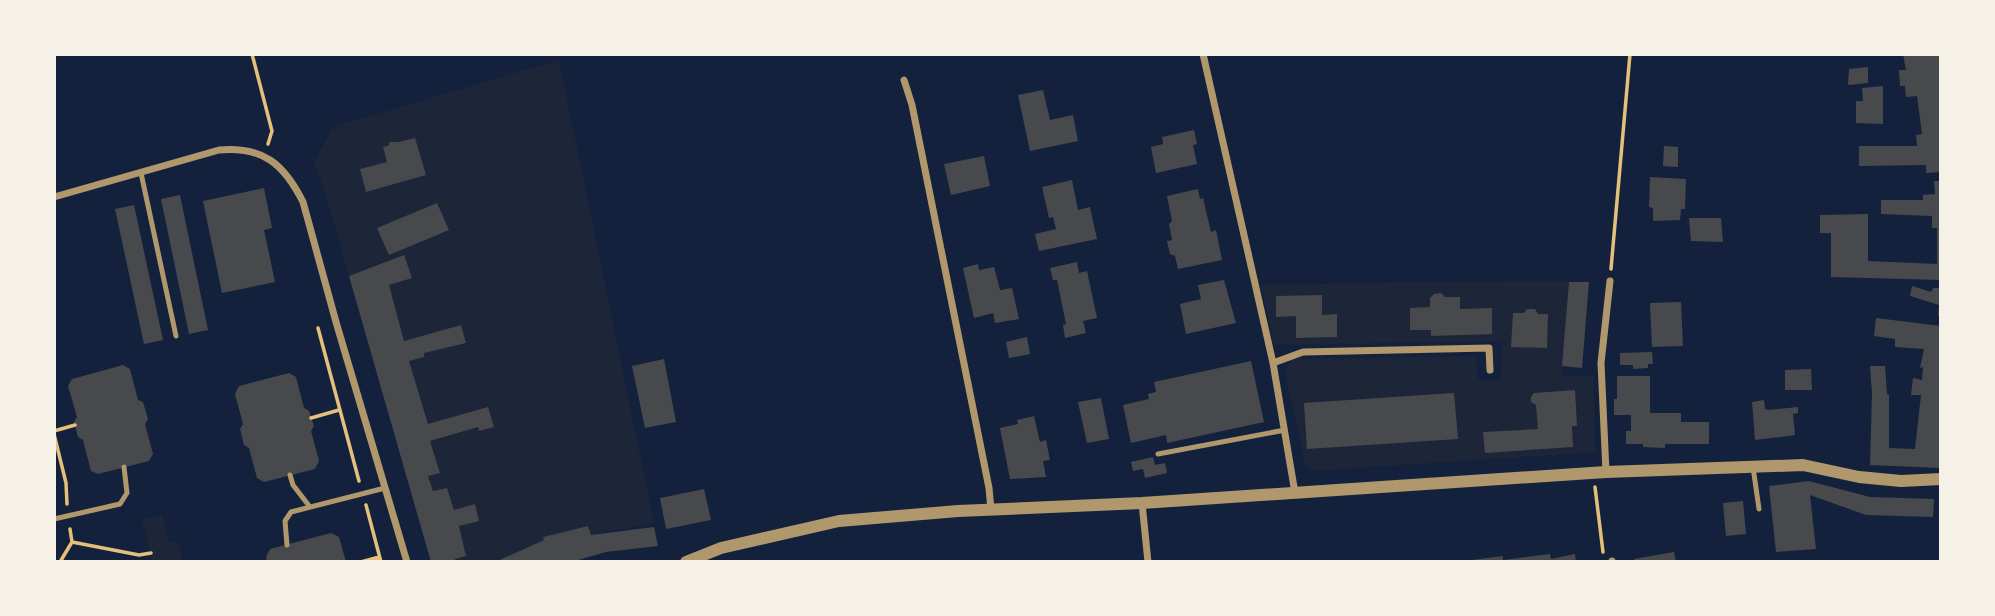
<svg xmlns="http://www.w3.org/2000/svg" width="1995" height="616" viewBox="0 0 1995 616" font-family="'Work Sans',sans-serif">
  <rect width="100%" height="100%" fill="#14213d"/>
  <path fill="#1d2539" d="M559,60L654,523L591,535L588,526L544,537V540L495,562H456L455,559L466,556L459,526L479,520L475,505L454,510L447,488L433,491L428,476L440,472L430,441L478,427L479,431L493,427L428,424L409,361L424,357V353L466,343L461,326L404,341L392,301L370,270L349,276L325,192L314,162L333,127Z
    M1504,281H1570L1562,376L1594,375L1595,452L1312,471L1306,467L1285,372L1290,359L1476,356L1478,380H1501L1502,341L1274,345L1261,285Z
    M162,515L169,542L178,541L183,562H153L142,520Z"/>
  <path fill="#48494c" d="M1903,54H1939L1941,172L1926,173V165L1859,166V146H1917L1916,135L1922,134L1917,96L1906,97L1905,86H1900L1899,70H1906Z
    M1868,67V83L1848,85L1849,69Z
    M1883,86V124L1856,123V101H1863L1862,88Z
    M1043,90L1050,120L1073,115L1078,141L1030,151L1018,95Z
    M1194,130L1197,144L1193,145L1197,164L1156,173L1151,147L1163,144L1162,137Z
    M415,138L426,175L366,192L360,169L387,162L383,147L388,146L390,142H399Z
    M1664,146L1678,147V167L1663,166Z
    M984,156L990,186L951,195L944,164Z
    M1650,177L1686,179L1685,209H1681L1680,220L1653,221V208L1649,207Z
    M1072,180L1078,210L1090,207L1097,239L1039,251L1035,234L1056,229L1053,217L1049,218L1042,187Z
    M1934,181H1941V280L1831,277V233H1820V215L1868,214V261L1937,264V228H1932V216L1881,214V200H1923V195L1935,194Z
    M264,188L272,228L264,230L275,282L222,293L203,201Z
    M1198,189L1200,199L1203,198L1211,232L1216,230L1222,260L1178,269L1175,256L1170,254L1167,241L1172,240L1169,224L1172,221L1167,196Z
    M180,195L208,330L189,334L161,199Z
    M437,203L449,230L389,255L377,228Z
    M134,205L163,340L144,344L115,209Z
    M1689,218H1721L1723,242L1691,241Z
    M404,255L412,278L389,285L404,341L461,325L466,343L424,353V357L409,361L428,424L488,407L494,427L479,431L478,427L430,441L440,473L428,476L433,491L447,488L454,510L475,504L479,521L459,526L466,556L455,559L456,562H431L349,276Z
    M1077,262L1079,273L1087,271L1097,318L1083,321L1086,333L1065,338L1063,325L1066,324L1057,280H1053L1050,268Z
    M978,264L979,270L994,267L1000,290L1012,288L1019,319L995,323L993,313L974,318L963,268Z
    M1224,280L1236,323L1186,334L1180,304L1201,299L1198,285Z
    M1569,282H1589L1582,368L1562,366Z
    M1912,286L1931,292L1933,288H1941V316H1938L1939,305L1910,296Z
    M1441,293L1445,297H1460V309L1492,308V334L1431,336V330H1410V308L1430,307V298L1434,294Z
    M1322,295V315L1337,314V337L1296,338V316L1276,317V296Z
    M1681,302L1683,346L1652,347L1650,303Z
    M1527,309H1535L1538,314H1548L1547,348L1511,347L1513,313H1524Z
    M1876,318L1941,326V449L1939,468L1870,465L1872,394L1870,366H1885L1887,394L1889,395V448L1915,449L1921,395H1911L1913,378L1922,380L1923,367L1920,368L1924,349L1895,347V339L1874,336Z
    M1027,337L1030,354L1009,358L1006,342Z
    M1652,352L1653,364H1648V368L1633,369V365H1620V353Z
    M664,359L676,422L645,428L632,366Z
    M1251,361L1264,422L1167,443L1166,435L1131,443L1123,405L1149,399L1148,394L1156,392L1154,382Z
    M123,365L130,369L138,400L143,402L148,419L145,424L153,454L149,461L98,474L91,471L83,440L78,437L74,422L77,417L68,386L72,379Z
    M1811,369L1812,390H1785V370Z
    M289,373L296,377L304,408L309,411L314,426L311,431L319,461L315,469L264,482L257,478L249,448L244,445L240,429L243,424L235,394L239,386Z
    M1617,376H1650V413H1681V422H1709V444H1665V448L1643,447V444H1626V431H1631V415H1614V399H1617Z
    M1575,390L1577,426H1572L1573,447L1485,453L1483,432L1538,429L1536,405L1531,402V397L1534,393Z
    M1454,393L1458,439L1307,449L1304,403Z
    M1101,398L1109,439L1087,443L1078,402Z
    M1764,400L1765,409L1769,410L1798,407V413L1793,414L1795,435L1755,440L1752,402Z
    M1034,416L1040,442L1046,440L1050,460L1043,461L1046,477L1010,479L1000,428L1018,424L1017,420Z
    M1153,457L1155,465L1165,463L1167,473L1145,478L1143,469L1133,471L1131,462Z
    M1809,481L1870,497L1934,499L1933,517L1866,515L1810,495L1816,549L1776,552L1769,486Z
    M704,489L711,520L666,529L660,498Z
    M1743,501L1746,534L1726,536L1723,503Z
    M588,526L591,535L654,527L658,546L606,552L571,562H495L544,540L543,537Z
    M331,533L339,537L346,562H267L266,557L270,549Z
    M1674,552L1676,562H1635L1634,559Z
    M1550,554L1551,559L1575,554L1576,562L1464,561L1503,556V560Z"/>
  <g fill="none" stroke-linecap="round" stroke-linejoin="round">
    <path stroke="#e5c07b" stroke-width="3.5" d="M252,54L272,131L268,144
      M1611,269L1630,54
      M318,328L359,481
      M311,418L339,410
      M54,431L75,425
      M54,434L66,483L67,504
      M1595,487L1603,552
      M366,505L381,562
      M70,529L72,542L139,555L151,553
      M60,562L72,542
      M361,562L379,557"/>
    <path stroke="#b1986c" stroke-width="5" d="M141,173L176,336
      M1158,454L1285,430
      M1753,467L1759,509
      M290,475L293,485L310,507
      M54,519L120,504L127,493L124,467
      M287,545L285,521L291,512L385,488"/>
    <path stroke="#b1986c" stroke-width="7" d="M1203,54L1273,363L1295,493
      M904,80L912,105L989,488L991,510
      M54,197L219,150C263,146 284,164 303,202L336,322L407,562
      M1273,363L1303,352L1489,348L1490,370
      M1606,472L1601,363L1610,281
      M1142,503L1148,562
      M1612,561V562"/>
    <path stroke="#b1986c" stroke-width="12" d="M686,562L721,548L839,521L958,511L1142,503L1606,472L1803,465L1859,477L1901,481L1941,479"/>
  </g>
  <rect width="1995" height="616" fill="none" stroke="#f6f1e7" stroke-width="112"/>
</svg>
